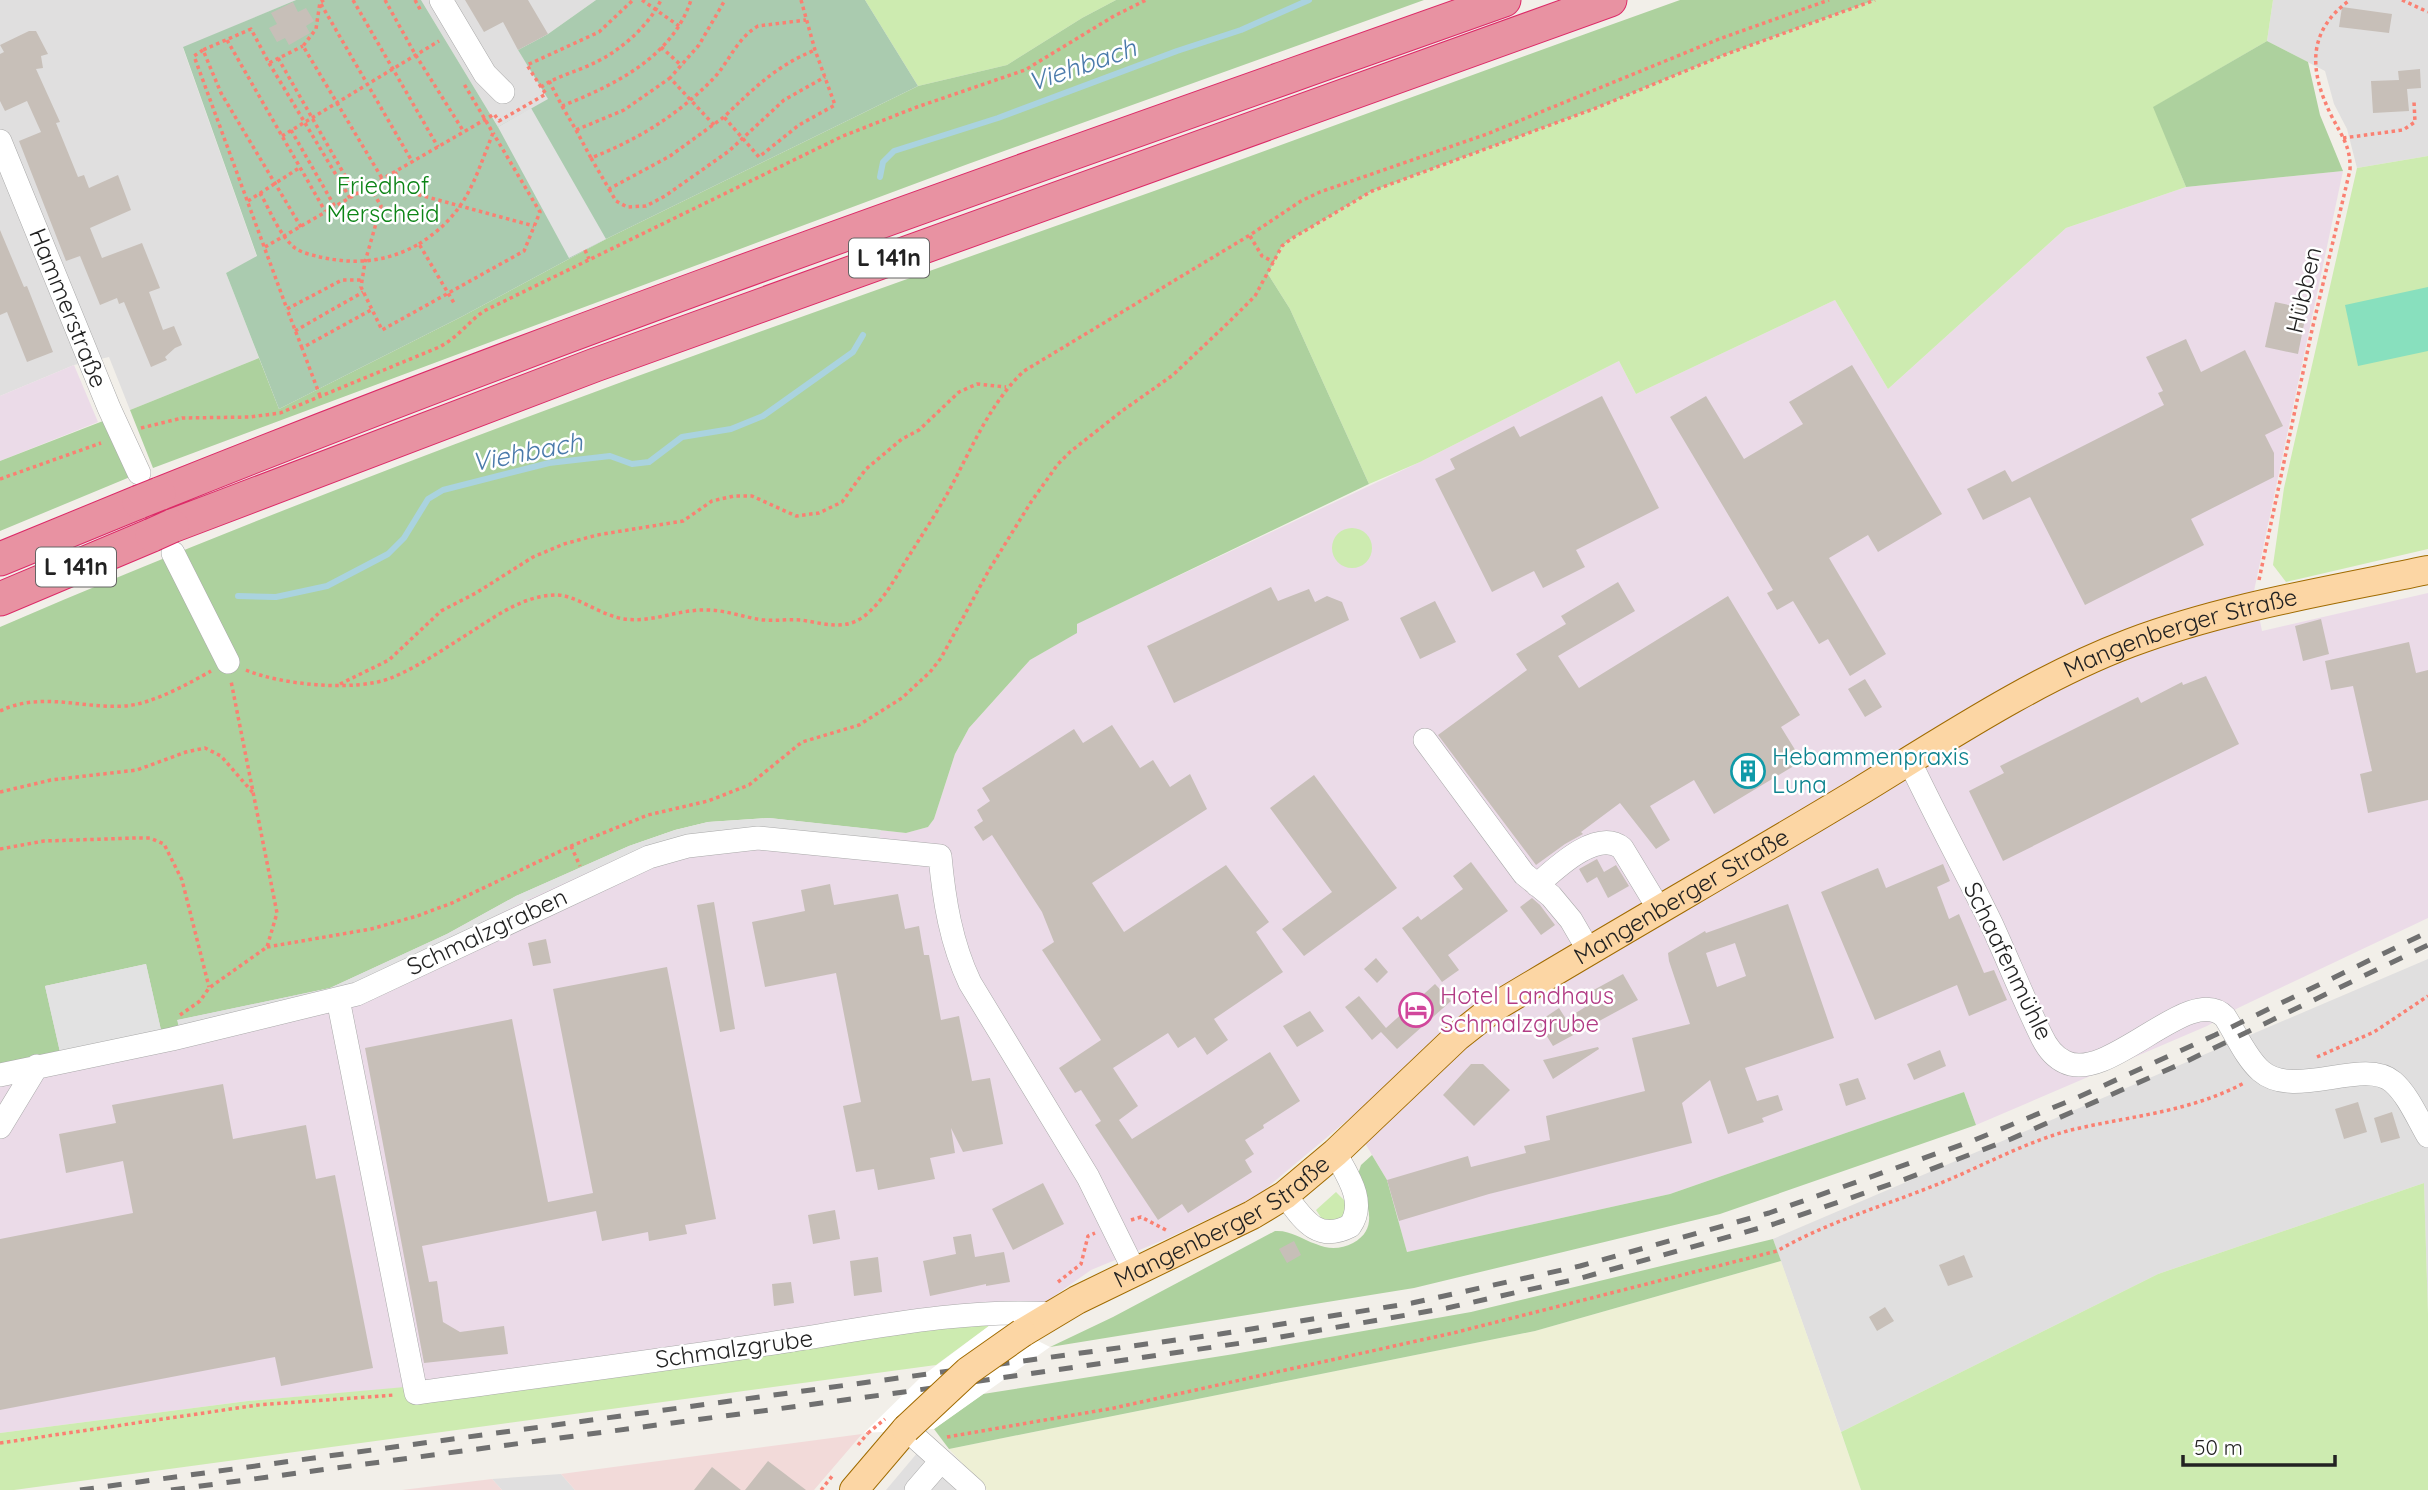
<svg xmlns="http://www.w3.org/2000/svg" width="2428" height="1490" viewBox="0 0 2428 1490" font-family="Quicksand,sans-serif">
  <rect width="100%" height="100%" fill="#f2efe9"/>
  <path fill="#e0dfdf" d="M0,0H296L183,48L257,257L226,273L259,358L130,410L109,357L74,365L0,396Z
    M421,0H596L548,34L518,50L549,99L498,127Z
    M2273,0H2428V156L2357,168L2347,129L2334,104L2325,71L2267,41Z
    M2428,959V1314L2424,1183L2158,1274L1841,1432L1773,1239Z
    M918,1452L961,1490H886Z
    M561,1474L575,1490H502L492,1479Z"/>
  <path fill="#f2dad9" d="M862,1434L814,1490H575L561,1474Z
    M492,1479L502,1490H402Z"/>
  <path fill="#ebdbe8" d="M2343,171L2254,591L2262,631L2428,593V918L2238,1008L2207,1026L1976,1125L1964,1092L1670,1194L1407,1252L1387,1180L1350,1118L1257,1196L1166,1239L1091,1270L1040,1306L816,1325L424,1386L248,1401L0,1433V1067L45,986L146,964L330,988L447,934L516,896L629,846L769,818L906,833L928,827L934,819L955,754L969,728L1030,660L1076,633V624L1420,462L1619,361L1636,394L1835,300L1888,389L2066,228L2186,187Z
    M74,365L98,422L0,461V396Z"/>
  <path fill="#eef0d5" d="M1781,1261L1861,1490H987L949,1449L1535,1331Z"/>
  <path fill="#cdebb0" d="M865,0H1116L1082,18L1007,65L918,86Z
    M1875,0H2273L2267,41L2154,107L2186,187L2066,228L1888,389L1835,300L1636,394L1619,361L1420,462L1369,484L1290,309L1268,274L1282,246L1291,239L1372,191L1596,108L1724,55Z
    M2428,156V549L2286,582L2273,565L2284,488L2357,168Z
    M1332 548a20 20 0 1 1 40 0a20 20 0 1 1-40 0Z
    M2424,1183L2428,1314V1490H1861L1841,1432L2158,1274Z
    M1336,1192L1346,1202L1344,1217L1336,1222L1322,1219L1316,1210Z
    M997,1320L936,1365L14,1490H0V1433L248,1401L405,1387Z"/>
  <path fill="#add19e" d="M1116,0H1424L968,164L153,468L130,410L259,358L279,409L461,317L606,239L918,86L1007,65L1082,18Z
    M1680,0H1875L1724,55L1596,108L1372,191L1291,239L1282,246L1268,274L1290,309L1369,484L1077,624V633L1030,660L969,728L955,754L934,819L928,827L906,833L769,818L708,822L675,830L629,846L516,896L447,934L330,988L178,1020L179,1027L161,1030L146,964L45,986L60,1052L0,1067V627C339,481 688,357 1036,233C1251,157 1465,77 1680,0Z
    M2267,41L2308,62L2320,115L2343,171L2186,187L2153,107Z
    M103,421L130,477L0,531V461Z
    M1964,1092L1976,1125L1720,1214L1414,1288L1050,1347L1113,1317L1275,1231C1291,1230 1301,1239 1316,1244C1329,1250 1341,1249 1353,1243C1383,1227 1363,1197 1358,1174L1361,1165L1372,1155L1387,1180L1407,1252L1670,1194Z
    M1773,1239L1781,1261L1535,1331L949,1449L934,1429L983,1394L1234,1354L1471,1312Z"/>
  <path fill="#aacbaf" d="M296,0H421L498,127L548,99L518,50L548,34L596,0H865L918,86L606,239L461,317L279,409L226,273L257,256L183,47Z"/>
  <path fill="#88e0be" d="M2428,287V351L2358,366L2345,305Z"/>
  <path fill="#e2e2e2" d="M531,108L606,239L569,258L498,127Z
    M769,818L881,830L879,841L678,838L617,859L527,900L353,988L179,1027L177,1020L330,988L447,934L516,896L629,846L675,830L708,822Z
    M146,964L161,1030L60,1052L45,986Z"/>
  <path fill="#fff" d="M997,1320L1050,1347L934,1429L864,1433L922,1376Z"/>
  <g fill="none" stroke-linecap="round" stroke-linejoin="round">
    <path stroke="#aad3df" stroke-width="6" d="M880,177L883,162L894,151L998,118L1177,51L1241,30L1309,0
      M238,596L276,597L327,586L388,554L404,538L428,499L443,490L549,463L610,456L632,464L649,462L682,437L731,429L763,416L853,352L863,335"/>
  </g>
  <path fill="#c7bfb8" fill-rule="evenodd" d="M465,0H528L548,34L518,50L503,22L484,32Z
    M293,2L298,12L306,8L314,21L306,26L310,33L289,45L285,38L277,42L269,28L277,24L271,13Z
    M2342,7L2392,14L2389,33L2339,27Z
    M29,31H36L48,54L41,56L43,68L36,69L60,122L56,123L78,177L84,175L89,188L118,175L131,210L90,228L102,258L142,243L160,288L149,292L163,330L174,326L182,345L175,348L165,357L167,360L151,367L124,302L119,304L117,298L100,305L80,256L66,261L19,141L41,132L27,101L5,111L0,101V54L4,52L0,45Z
    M2420,69L2421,88L2407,89L2409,111L2373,113L2371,81L2399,80L2398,71Z
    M0,230L24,287L27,286L53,352L27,362L7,312L0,315Z
    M2275,302L2307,309L2298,354L2265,347Z
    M2186,339L2201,372L2245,350L2283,426L2265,435L2274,453V477L2191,519L2204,545L2085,605L2030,497L1983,520L1967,489L2005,470L2012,482L2164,405L2158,393L2163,391L2146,357Z
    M1852,365L1942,514L1878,552L1868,535L1829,558L1886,654L1850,676L1828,639L1819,644L1793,601L1777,610L1767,593L1773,590L1670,417L1706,396L1744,459L1803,424L1789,402Z
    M1602,396L1659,508L1576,550L1585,567L1543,588L1534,571L1492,592L1435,479L1455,469L1450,459L1514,426L1520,437Z
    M1618,582L1635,611L1558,656L1579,688L1728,596L1800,715L1781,727L1802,761L1714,814L1694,780L1650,806L1670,840L1656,849L1620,803L1581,832L1583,834L1565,844L1536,865L1438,735L1527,670L1516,654L1566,624L1561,616Z
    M1271,587L1278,601L1309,589L1315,602L1327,596L1342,602L1349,620L1174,703L1147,646Z
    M1435,601L1456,642L1420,659L1400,618Z
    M2321,619L2329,654L2303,661L2295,626Z
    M2409,642L2416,673L2428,670V800L2368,813L2360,774L2372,771L2353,686L2331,690L2325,661Z
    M2206,676L2239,744L2003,861L1969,791L2004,773L2000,766L2138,697L2141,703L2182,682L2183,685Z
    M1865,679L1882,707L1865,717L1848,689Z
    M1112,725L1140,768L1153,760L1170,787L1190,774L1207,809L1092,883L1124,932L1226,865L1269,922L1256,932L1283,972L1214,1019L1228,1040L1207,1055L1195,1037L1178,1048L1168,1033L1113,1068L1138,1106L1119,1120L1132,1139L1270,1052L1300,1101L1263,1125L1264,1128L1245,1140L1254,1154L1245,1160L1252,1172L1188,1213L1182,1204L1158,1220L1095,1125L1101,1121L1081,1090L1075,1093L1059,1068L1101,1040L1042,950L1054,942L1042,912L992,835L983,841L974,827L983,821L977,810L990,801L982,788L1074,729L1083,743Z
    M1314,775L1397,888L1304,956L1282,929L1332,892L1270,808Z
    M1597,859L1604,872L1616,865L1629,886L1608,898L1597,877L1587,883L1579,869Z
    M1471,862L1508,911L1448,955L1459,970L1442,982L1402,928L1418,916L1421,920L1463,889L1453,876Z
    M1943,864L1950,881L1937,887L1949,919L1959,914L1984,973L1994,970L2007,1000L1969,1016L1957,985L1875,1020L1821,892L1878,868L1886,888Z
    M830,884L834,905L898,894L905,929L919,926L924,955H929L941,1020L959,1016L972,1081L990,1078L1003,1144L963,1152L951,1128L955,1153L930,1158L935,1179L878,1190L874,1169L856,1172L843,1106L861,1102L836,973L765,987L752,922L805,911L801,890Z
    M1532,898L1540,905L1555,925L1541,935L1520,907Z
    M714,902L735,1029L720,1032L697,905Z
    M1788,904L1834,1038L1745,1068L1757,1101L1778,1095L1783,1110L1762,1118L1764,1122L1728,1134L1710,1080L1682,1103L1692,1143L1489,1194L1399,1221L1387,1180L1468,1156L1471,1167L1526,1153L1524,1146L1550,1140L1546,1116L1645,1091L1632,1038L1690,1024L1669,961L1668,953L1705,931L1706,933ZM1735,943L1746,976L1717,987L1706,953Z
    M546,939L551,963L533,966L528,943Z
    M1376,958L1388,972L1377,983L1364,969Z
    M667,967L716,1219L685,1225L687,1234L649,1241L648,1232L602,1241L596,1211L422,1246L429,1282L437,1281L443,1322L460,1332L504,1326L508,1354L424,1363L365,1048L512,1019L548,1202L593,1193L553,989Z
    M1623,974L1638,1000L1553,1046L1538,1022L1559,1008L1566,1019L1595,1001L1590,992Z
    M1435,984L1451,1001L1397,1049L1381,1032L1372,1040L1345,1007L1359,996L1386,1028Z
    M1310,1011L1324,1031L1297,1047L1283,1026Z
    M1598,1047L1599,1049L1553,1079L1543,1060Z
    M1940,1050L1946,1066L1914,1080L1907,1064Z
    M1471,1064H1483L1510,1090L1474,1126L1443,1095Z
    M1858,1078L1866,1099L1846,1106L1839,1084Z
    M223,1084L233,1139L306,1125L316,1179L335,1175L373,1368L281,1386L275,1357L0,1410V1239L133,1213L123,1161L66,1173L59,1134L116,1123L112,1105Z
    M2358,1102L2367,1132L2344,1139L2335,1109Z
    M2392,1112L2400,1138L2381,1143L2374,1118Z
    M1043,1183L1064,1224L1013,1250L992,1209Z
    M835,1210L840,1239L813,1244L808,1215Z
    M971,1234L975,1257L1004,1252L1010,1282L986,1286V1284L930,1296L923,1261L956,1254L953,1237Z
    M1294,1241L1301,1255L1287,1263L1279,1249Z
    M1964,1255L1973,1277L1948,1286L1939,1265Z
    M878,1257L882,1292L854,1296L850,1261Z
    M791,1282L794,1303L774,1306L772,1284Z
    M1885,1307L1894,1321L1877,1331L1869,1317Z
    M768,1461L806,1490H745Z
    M712,1467L741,1490H694Z"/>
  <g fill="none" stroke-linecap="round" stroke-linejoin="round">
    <g stroke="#a9a9a9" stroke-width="24">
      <path id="minor" d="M441,0L485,74L503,92
        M0,141L109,408L139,473
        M173,553L228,662
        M1425,740L1524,874L1551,896L1571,920L1589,951
        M1909,760C1935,815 1964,868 1991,923C2008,960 2023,998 2041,1035C2046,1046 2054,1057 2065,1062C2109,1084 2191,981 2225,1017C2236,1034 2246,1058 2261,1071C2294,1100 2364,1057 2393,1082C2408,1095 2418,1119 2428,1136
        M1537,885C1555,869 1597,828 1622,848L1659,909
        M338,999L416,1393C533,1377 651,1362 768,1344C862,1330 958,1308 1053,1314
        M0,1075L172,1039L357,994L649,857L688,846L758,838L940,856C944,900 951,943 970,983L1088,1177L1135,1272
        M0,1127L37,1066
        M1285,1195C1303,1219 1317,1243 1350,1226C1367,1202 1347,1175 1335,1153
        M906,1429L974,1490
        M916,1490L941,1461"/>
    </g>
    <g stroke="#a06b00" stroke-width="30">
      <g id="major">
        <path id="s1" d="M1022,1333L1077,1300L1252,1215L1285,1195L1335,1153L1457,1037L1495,1007C1616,934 1739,864 1860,791C1945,739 2037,678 2130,643C2226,607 2328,591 2428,570"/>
        <path d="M854,1490L906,1429"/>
      </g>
    </g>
    <g stroke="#dc2a67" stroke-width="35">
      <path id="highway" d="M159,494C602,316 1054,160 1504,0
        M172,526L595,365L1610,0
        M0,559L139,502
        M0,599L152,535"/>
    </g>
    <path stroke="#fa8072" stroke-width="3.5" stroke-dasharray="3.5 3.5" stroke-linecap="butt" d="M324,0L320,2L316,29L303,46L383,180
      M353,0L438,147
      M385,0L415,54L464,132
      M415,0L421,11
      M642,0L679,26
      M801,0L815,50L835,105L799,125L759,157L724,117C754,88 776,66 815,50
      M2402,0L2428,12
      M321,4L413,163
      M227,40L325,211
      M661,47L682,66
      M203,50L194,56L287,309
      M278,58L356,195
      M269,63L350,198
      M549,81L562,106C614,85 672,58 691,0
      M541,87L527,65L599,32L633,0
      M562,106L576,130L624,110L670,78
      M714,125L670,78L699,45L725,0
      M291,130L335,207
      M576,130L591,158C637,140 678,115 713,79C730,61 736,39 758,26L806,20
      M282,136L439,41
      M2343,138L2403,130L2415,122L2414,102
      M591,158L609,189L670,156L724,117
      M395,172L405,191L534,226
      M370,187L381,206L365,262L361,287L382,330L524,251L540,212L493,133
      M609,189L616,201L627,207L646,206L665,196L729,151L784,100L825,77
      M260,193C270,210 279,235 295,248C302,253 312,255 320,257C356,265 387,262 419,244L454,303
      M248,201L299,168
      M301,227L221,93L203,50L251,29L269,63L303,46
      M1250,236L1262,256L1274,262
      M419,244C467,213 473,183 493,133L464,84
      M265,247L491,116L494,114L499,121L546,94L541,87C557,76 575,72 592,64C619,52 648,27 661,0
      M585,250L589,259
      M295,331L363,292
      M302,348L287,309L342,280H362
      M320,396L302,348L371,310
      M141,428L182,418L250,417L280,413L437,348C457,339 467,323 484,311L843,136L917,107L1025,70L1114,16L1146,0
      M0,479L101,443
      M2259,580L2312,330L2350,170C2351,146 2341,135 2331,115C2309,70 2307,31 2350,0
      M246,670C281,685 356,692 391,678C420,666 447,647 474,630C499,614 524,596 555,595C575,594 599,615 624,619C652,623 679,609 707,610C727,610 745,618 764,620C777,621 789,619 801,620C822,623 844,631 863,617C883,602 894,580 907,559C920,538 934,517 946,496C970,453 988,405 1024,371L1250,235L1301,201L1320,192L1487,134L1719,39L1829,0
      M340,684L389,660L441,611L476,593L533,557L564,544L597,535L683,521L712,501L734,496H752L796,516L819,513L842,502L866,469L902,439L919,430L959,392L977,384L1006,387
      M0,711C42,691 82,709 125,706C152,704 188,684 211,671
      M0,792L51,780L137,770L186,752L205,748L221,756L254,794
      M571,846L580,866
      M0,849L44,841L136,838H150L164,844L182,880L209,987
      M267,947L371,929L417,916L452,903L571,846L648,815L708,801L749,785L802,742L859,725L902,698L930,672L941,658L989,570L1031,502L1058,464L1070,452L1122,411L1173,375L1230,321L1255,296L1282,246L1291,239L1372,191L1596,108L1724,55L1875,0
      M180,1015L200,1001L209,988L267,947L277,913L231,681
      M2317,1057L2374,1032L2428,996
      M1131,1220L1141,1217L1166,1230
      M1058,1282L1081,1264L1088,1236L1095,1233
      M947,1437L1114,1408L1453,1333L1777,1251C1831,1220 1891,1204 1948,1180C1988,1163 2029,1141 2071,1130C2130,1116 2190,1112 2244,1083
      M0,1443L258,1405L394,1395
      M858,1445L868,1433
      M821,1490L833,1475"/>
    <use href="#minor" stroke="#fff" stroke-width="23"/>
    <use href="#major" stroke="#fcd6a4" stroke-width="28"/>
    <use href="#highway" stroke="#e892a2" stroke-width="33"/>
    <path stroke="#707070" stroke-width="5" stroke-dasharray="14 14" stroke-linecap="butt" d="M80,1490L1220,1334L1412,1303L1580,1266L1769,1213L1972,1141L2074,1099L2215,1035L2428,932
      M171,1490L904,1392L1269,1339L1447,1308L1581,1278L1774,1224L1900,1181L2011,1139L2185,1062L2428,945"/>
    <g stroke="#a06b00" stroke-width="30" stroke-linecap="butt">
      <path id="major-bridge" d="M906,1429L968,1371L1022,1333"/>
    </g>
    <g stroke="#dc2a67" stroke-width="35" stroke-linecap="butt">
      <path id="highway-bridge" d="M139,502L159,494
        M152,535L172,526"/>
    </g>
    <path stroke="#fa8072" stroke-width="3.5" stroke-dasharray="3.5 3.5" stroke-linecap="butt" d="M868,1433L885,1419"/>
    <use href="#major-bridge" stroke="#fcd6a4" stroke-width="28"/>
    <use href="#highway-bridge" stroke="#e892a2" stroke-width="33"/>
  </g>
  <defs>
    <g id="building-ring" transform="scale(1.75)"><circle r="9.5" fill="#fff" stroke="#0f9aa8" stroke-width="1.5"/><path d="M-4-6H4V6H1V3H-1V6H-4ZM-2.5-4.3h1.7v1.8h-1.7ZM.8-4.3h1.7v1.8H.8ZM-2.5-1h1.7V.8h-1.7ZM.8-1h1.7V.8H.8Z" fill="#0f9aa8"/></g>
    <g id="hotel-ring" transform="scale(1.75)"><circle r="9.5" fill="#fff" stroke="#d1479c" stroke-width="1.5"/><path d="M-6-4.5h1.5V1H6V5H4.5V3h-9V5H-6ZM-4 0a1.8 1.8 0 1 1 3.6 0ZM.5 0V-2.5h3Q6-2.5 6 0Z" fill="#d1479c"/></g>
  </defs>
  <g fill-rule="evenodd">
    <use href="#building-ring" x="1748" y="771"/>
    <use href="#hotel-ring" x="1416" y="1010"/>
  </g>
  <g text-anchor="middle" stroke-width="5" stroke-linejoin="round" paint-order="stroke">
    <g fill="#fff" stroke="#646464" stroke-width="2">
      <rect x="849" y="238.5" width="80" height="39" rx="5"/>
      <rect x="36" y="547.5" width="80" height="39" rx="5"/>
    </g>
    <g font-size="23" font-weight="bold" fill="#222">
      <text x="889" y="266">L 141n</text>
      <text x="76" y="575">L 141n</text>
    </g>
    <g font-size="24" fill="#0c8416" stroke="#fff">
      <text x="383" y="194">Friedhof<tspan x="383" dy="28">Merscheid</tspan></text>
    </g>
    <g font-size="24" fill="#222" stroke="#fff">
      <text transform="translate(2304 290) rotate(-77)" y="8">Hübben</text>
      <text transform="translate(68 308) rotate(68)" y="8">Hammerstraße</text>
      <text dy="8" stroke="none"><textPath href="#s1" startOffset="1363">Mangenberger Straße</textPath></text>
      <text dy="8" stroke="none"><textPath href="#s1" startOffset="796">Mangenberger Straße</textPath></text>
      <text transform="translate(487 932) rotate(-25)" y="8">Schmalzgraben</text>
      <text transform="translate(2008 961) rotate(64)" y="8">Schaafenmühle</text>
      <text dy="8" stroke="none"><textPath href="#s1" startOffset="229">Mangenberger Straße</textPath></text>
      <text transform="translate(734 1349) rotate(-8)" y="8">Schmalzgrube</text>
    </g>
    <g font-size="24" fill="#0d838f" stroke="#fff" text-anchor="start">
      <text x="1772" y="765">Hebammenpraxis<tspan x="1772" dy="28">Luna</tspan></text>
    </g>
    <g font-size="24" fill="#b23c85" stroke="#fff" text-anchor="start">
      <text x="1440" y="1004">Hotel Landhaus<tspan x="1440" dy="28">Schmalzgrube</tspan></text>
    </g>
    <g font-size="26" font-style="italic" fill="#4a7aab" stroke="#fff">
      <text transform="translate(1082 65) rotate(-19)" y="9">Viehbach</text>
      <text transform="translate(527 452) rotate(-11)" y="9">Viehbach</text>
    </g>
  </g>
  <path d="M2183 1455v10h152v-10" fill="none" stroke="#222222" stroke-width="3.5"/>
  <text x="2194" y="1455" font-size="21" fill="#222222" stroke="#ffffff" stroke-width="5" paint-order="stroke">50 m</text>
</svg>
